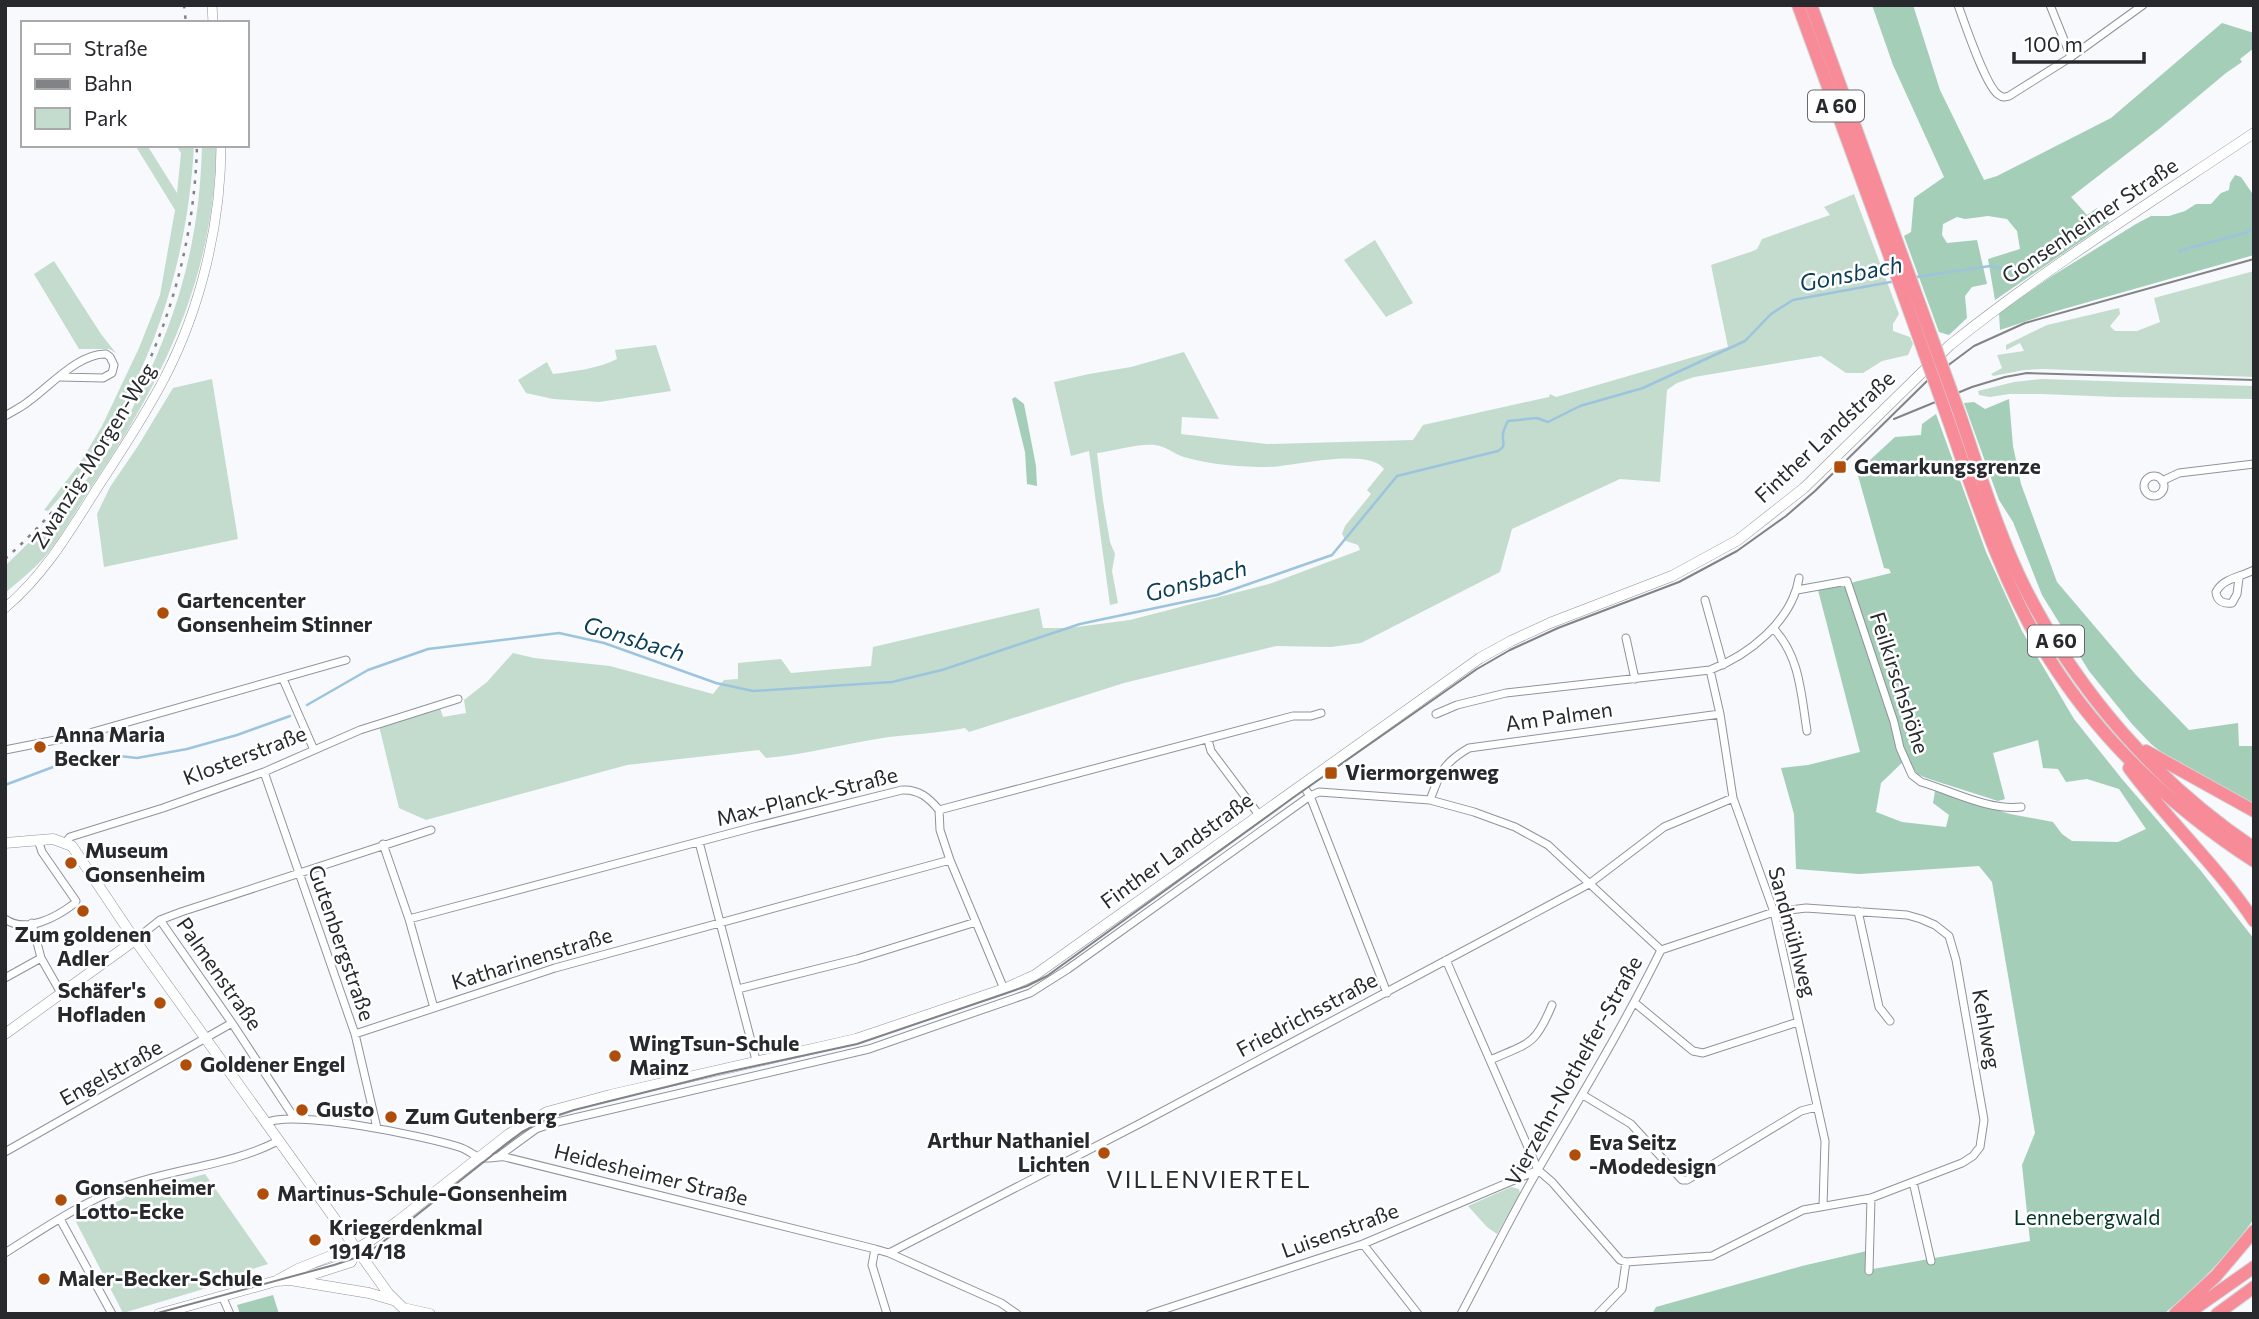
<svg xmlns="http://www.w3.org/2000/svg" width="2259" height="1319" viewBox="0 0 2259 1319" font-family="Commissioner,sans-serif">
  <rect width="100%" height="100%" fill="#f7f9fd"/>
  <path fill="#c3dcce" d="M135,145H147L177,193L181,153L176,145H194C187,279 140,412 48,511L44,510L80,463L102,426L139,348L160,295L175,210Z
    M202,145H216C215,275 163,381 92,486C75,511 61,539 41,561C30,572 17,583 5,593V566C38,534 71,501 99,464C120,435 136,403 150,371C184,295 200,229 202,145Z
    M1854,194L1899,314L1893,324V331L1910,337L1913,344L1908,355L1882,361L1863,373H1846L1821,356L1694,377L1677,383L1667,390L1660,482L1620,479L1512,529L1500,572L1361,643L1331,647L1276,646L1124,683L969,732L965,728C940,733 915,734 889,737C848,743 808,754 766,758L759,750L627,765L426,820L399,808L379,726L440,708L443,717L466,713L464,700L487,682L513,653L534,658L610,666L713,694L724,680L738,679V663L781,659L791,673L871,666L873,647L1039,608L1043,628H1069L1130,620L1269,584L1360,550L1358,545L1346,541L1342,534L1345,526L1371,494L1367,490L1384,469C1369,447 1293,466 1269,467C1241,467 1212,465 1184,457C1174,454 1166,446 1155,445C1139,443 1113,451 1097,453L1103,501L1110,542L1115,554L1112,571L1118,603L1110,605L1089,451L1071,456L1054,382L1089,374L1131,367L1184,352L1219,419L1182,417L1181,434L1267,444L1413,440L1423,425L1549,397L1550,394L1556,397L1728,347L1711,265L1753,251L1757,249L1762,239L1830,215L1824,207Z
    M1375,240L1413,303L1386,317L1344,260Z
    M54,261L101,334L116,353L109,349H79L34,274Z
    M2254,271V377L2043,369L2024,370L1993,376L1991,374L2002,368L1997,355L2024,351L2020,343L2006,350V345L2047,325L2119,308L2120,314L2110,326L2115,331H2137L2160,322L2154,298Z
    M656,345L671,391L599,402L553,399L526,393L518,380L547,362L553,374C576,371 596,369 617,359L615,350Z
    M212,379L238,539L104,567L97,514L110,487L138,446L173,388Z
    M2042,379L2254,386V399L2115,397L2042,394H2009L1990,397L1979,395L1978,391L2014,382Z
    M205,1174L268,1264L207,1284V1288L123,1313L74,1218L121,1200L126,1196Z
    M1511,1187L1519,1189L1520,1194L1497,1234L1487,1227L1468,1206Z"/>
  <path fill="#a4ceb7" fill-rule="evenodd" d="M1872,5H1913L1940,90L1984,180L1997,176L2111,118L2222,23L2254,33V48L2240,59L2242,62L2226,73L2159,129L2071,197L2087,215L2097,208L2109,222L1995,300L1988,259L2020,249L2017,231L2007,219L1988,216L1965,219L1957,217L1943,224L1942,235L1947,243L1977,240L1987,284L1972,287L1965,296L1967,318L1949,335L1939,332L1904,236L1911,232L1914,198L1944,177L1893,65Z
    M2235,175L2241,177L2254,196V255L2053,312L2000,330L1999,313L2052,276L2136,224L2151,216H2169L2185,211L2196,204H2211L2221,193L2229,190L2230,183Z
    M1015,397L1024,404L1036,466L1037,486L1027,484L1025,452L1012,399Z
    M2009,399L2013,446L2021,484L2057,582L2136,675L2189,730L2238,723L2239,746H2254V807L2178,765L2151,744L2132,724L2089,671L2042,595L2013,522L1999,500L1964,403L1974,402L1985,409Z
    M1936,414L1986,552L2022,631L2074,719L2122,779L2201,871L2254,939V1219C2228,1255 2199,1285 2164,1314H1652L1656,1307L1802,1266L1871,1250L1873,1269L2030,1241L2022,1165L2035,1133L1992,882L1979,866L1859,874L1796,869L1794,814L1781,768L1808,765L1860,752L1818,590L1839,586L1846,587L1854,582L1891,573L1889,569L1884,568L1857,472L1895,437L1921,435L1922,424ZM2038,740L2043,768L2058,769L2066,782L2087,779L2119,789L2146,829L2118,842L2072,841L2062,834L2053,822L2010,814L1935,791L1933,803L1949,815L1946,827L1902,822L1876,812L1881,783L1907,758L1917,774L1926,778L1998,801L2005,799L1993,753Z
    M273,1295L279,1314H240L237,1305Z"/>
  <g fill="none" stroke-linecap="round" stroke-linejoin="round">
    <path stroke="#9dc4dd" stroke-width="2.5" d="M2179,251L2248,232L2254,228
      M1916,277L1990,266L2023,273
      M307,705L368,670L428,649L559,633L604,643L716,683L753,691L892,682L942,670L1080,624L1217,595L1332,555L1397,476L1498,451C1507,446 1502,443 1503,435C1503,430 1506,425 1508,421L1537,418L1548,422L1580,406L1643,388L1745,341L1771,314L1793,300L1896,281
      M5,785L53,767L76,764L110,755L137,758L187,749L237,735L290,716"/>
    <g stroke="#8f939d" stroke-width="9">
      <path id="minor" d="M1958,5C1964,21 1986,88 1999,95C2003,98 2005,97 2009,96L2071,57L2143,5
        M2050,5L2071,57
        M5,416C13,411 22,407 29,401C50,386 79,353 106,354L110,357L114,365L112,373L103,378L60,377
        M2144 486a10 10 0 1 1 20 0a10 10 0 1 1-20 0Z
        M2162,481L2179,473L2254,464
        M2239,578L2237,594L2232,603C2223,604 2217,601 2216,592C2223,578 2241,577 2254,570
        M1797,590L1847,581L1894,722L1900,748L1912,775L1921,782C1952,791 1989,811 2021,807
        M1705,600L1723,665
        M1773,628C1800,656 1801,694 1807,731
        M1626,638L1635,679
        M1710,670L1720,714L1733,798L1774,912L1825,1141L1823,1206
        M283,679L314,750
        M1436,714L1457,705L1506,693L1710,670C1749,655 1792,621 1799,578
        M1208,740L1211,751L1259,815
        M5,750L86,734L346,660
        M264,772L355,1034L377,1128
        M1302,784L1310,796L1387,993
        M1430,800C1440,773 1443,763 1469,748L1720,714
        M939,810L940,830L950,860L1004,989
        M66,842L70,837L163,808L264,772L360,730L458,699
        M699,842L756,1060
        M383,844L409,919L434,1008
        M1858,911L1879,1007L1890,1021
        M5,919C26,934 57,917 75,903L76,901L42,852L38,840
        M409,919L754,827L902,790C919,789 929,798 939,810L1293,716H1311L1321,713
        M160,920L232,1023L295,1119
        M32,923L41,958L61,993
        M135,940L160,920L181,912L431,830
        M1446,960L1538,1170L1552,1182L1620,1260L1626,1262L1712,1256L1803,1210L1871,1198L1962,1163L1973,1156L1980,1147L1984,1120L1956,960L1949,936L1935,925L1921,919L1907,915L1806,908L1774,912L1661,950C1624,1025 1581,1096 1539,1168C1511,1216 1487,1265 1461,1314
        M5,978L41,958
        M738,989L857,959L976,922
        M1635,1003L1693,1051L1703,1053L1798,1022
        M355,1034L555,968L950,860
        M1490,1060C1529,1043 1535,1046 1552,1005
        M1583,1095L1631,1124L1682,1180H1687L1801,1111L1816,1107
        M265,1123C295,1109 424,1136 459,1147C466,1149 472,1154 478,1157C485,1160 498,1156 505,1157L875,1249L889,1253L1001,1303L1017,1314
        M5,1152L232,1023
        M499,1156L536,1129L553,1123L869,1049L1030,993L1068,969L1310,796L1319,792L1430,800L1474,812L1515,827L1548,845L1661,950
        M1913,1182L1931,1261
        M60,1219L112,1314
        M1363,1244L1418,1314
        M875,1249L872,1265L887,1314
        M5,1253C43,1229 81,1203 123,1187C173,1168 230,1166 278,1141
        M889,1253L1139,1124L1589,884L1664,827L1733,798
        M1869,1271L1871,1198
        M222,1296L230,1314
        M1150,1314L1363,1244L1538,1170
        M1598,1314L1622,1289L1626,1262"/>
    </g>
    <g stroke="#8f939d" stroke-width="10">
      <path id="tertiary" d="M212,5L213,23
        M5,608C44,575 69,533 96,490C120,453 145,416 165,377C201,307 221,223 221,145"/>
    </g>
    <g stroke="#8f939d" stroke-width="11">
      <path id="secondary" d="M5,843L53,839L72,846L135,940L388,1293L403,1308L430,1314
        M5,1034L135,940
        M295,1280L351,1262L356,1249
        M276,1281L298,1269L343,1251L356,1249L370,1241L398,1221L509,1134L547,1112L610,1095L856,1039L1004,989L1035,975L1480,658L1511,641L1550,623L1672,576L1738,540L1804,488L1950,345C2046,268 2151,202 2254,133
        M159,1314L276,1281L290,1280L369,1293L393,1300"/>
    </g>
    <g stroke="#d4d4d5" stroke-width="14">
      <path id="motorway" d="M1798,5L1882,235
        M1811,5L1893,231
        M1960,415C1980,473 1998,534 2026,590C2079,694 2157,783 2254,848
        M1948,419C1976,500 2003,586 2050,660C2101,741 2174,809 2254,861
        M2146,751L2254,811
        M2129,768C2168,821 2217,865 2254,921
        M2175,1314L2216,1276L2254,1231
        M2187,1314L2254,1267
        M2217,1314L2254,1287"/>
    </g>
    <use href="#minor" stroke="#fff" stroke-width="7"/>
    <use href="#tertiary" stroke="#fff" stroke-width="9"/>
    <use href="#secondary" stroke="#fff" stroke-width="10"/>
    <use href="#motorway" stroke="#f78c98" stroke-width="12"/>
    <path stroke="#818387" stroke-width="2" d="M1894,419L1972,387L2005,377L2027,373L2254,380
      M154,1314L334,1265L361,1256L379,1245L505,1145L522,1132L547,1119L574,1110L718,1074L857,1044L1027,986L1047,976L1294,797L1477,669L1510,650L1558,628L1679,582L1737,551L1786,516L1815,491L1927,381L1974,346L2025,323L2254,259"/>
    <path stroke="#818387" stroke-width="2.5" stroke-dasharray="3.5 7" stroke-linecap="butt" d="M184,5L186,23
      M5,559C124,453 193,304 197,145"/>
    <g stroke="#d4d4d5" stroke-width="14" stroke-linecap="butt">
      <path id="motorway-bridge" d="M1893,231L1960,415
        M1882,235L1948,419"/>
    </g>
    <use href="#motorway-bridge" stroke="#f78c98" stroke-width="12"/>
  </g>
  <g fill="#af4e0a" stroke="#fff" stroke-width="2.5">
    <rect x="1833" y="460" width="14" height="14" rx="3.5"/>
    <circle cx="163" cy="613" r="7"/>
    <circle cx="40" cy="747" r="7"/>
    <rect x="1324" y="766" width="14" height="14" rx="3.5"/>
    <circle cx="71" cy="863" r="7"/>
    <circle cx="83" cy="911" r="7"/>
    <circle cx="160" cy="1003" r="7"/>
    <circle cx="615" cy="1056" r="7"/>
    <circle cx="186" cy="1065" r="7"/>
    <circle cx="302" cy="1110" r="7"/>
    <circle cx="391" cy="1117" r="7"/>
    <circle cx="1104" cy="1153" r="7"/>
    <circle cx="1575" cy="1155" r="7"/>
    <circle cx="263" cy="1194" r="7"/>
    <circle cx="61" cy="1200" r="7"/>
    <circle cx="315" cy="1240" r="7"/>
    <circle cx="44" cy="1279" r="7"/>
  </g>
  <g text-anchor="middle" stroke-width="5" stroke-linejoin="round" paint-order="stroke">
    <g fill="#fff" stroke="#68696c" stroke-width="2">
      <rect x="1808" y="90.5" width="56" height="31" rx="5"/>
      <rect x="2028" y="625.5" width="56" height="31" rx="5"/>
    </g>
    <g font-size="19" font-weight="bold" fill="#27292d">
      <text x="1836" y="113">A 60</text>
      <text x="2056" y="648">A 60</text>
    </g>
    <g font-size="21" fill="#27292d" stroke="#fff">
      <text transform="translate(2090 221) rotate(-34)" y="7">Gonsenheimer Straße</text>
      <text transform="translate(1825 437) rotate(-43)" y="7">Finther Landstraße</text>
      <text transform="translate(94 456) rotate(-58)" y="7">Zwanzig-Morgen-Weg</text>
      <text transform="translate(1899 683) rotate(72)" y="7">Feilkirschshöhe</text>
      <text transform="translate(1559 717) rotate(-8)" y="7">Am Palmen</text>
      <text transform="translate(245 756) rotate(-21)" y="7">Klosterstraße</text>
      <text transform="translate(807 797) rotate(-14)" y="7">Max-Planck-Straße</text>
      <text transform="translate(1177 851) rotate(-36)" y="7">Finther Landstraße</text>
      <text transform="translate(1792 932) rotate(75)" y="7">Sandmühlweg</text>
      <text transform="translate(341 943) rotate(71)" y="7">Gutenbergstraße</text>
      <text transform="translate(532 959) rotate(-17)" y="7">Katharinenstraße</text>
      <text transform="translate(219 974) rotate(55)" y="7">Palmenstraße</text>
      <text transform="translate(1307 1015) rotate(-28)" y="7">Friedrichsstraße</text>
      <text transform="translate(1986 1029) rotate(80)" y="7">Kehlweg</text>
      <text transform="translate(1574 1071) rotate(-61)" y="7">Vierzehn-Nothelfer-Straße</text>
      <text transform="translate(111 1073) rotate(-29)" y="7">Engelstraße</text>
      <text transform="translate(651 1175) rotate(14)" y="7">Heidesheimer Straße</text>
      <text transform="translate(1340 1231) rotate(-20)" y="7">Luisenstraße</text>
    </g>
    <g font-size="21" font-weight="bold" fill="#27292d" stroke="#fff" text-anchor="start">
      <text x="1854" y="474">Gemarkungsgrenze</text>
      <text x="177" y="608">Gartencenter<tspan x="177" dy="24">Gonsenheim Stinner</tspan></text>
      <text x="54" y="742">Anna Maria<tspan x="54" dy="24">Becker</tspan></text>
      <text x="1345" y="780">Viermorgenweg</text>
      <text x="85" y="858">Museum<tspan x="85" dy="24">Gonsenheim</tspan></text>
      <text x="83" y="942" text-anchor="middle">Zum goldenen<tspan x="83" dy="24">Adler</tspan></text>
      <text x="146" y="998" text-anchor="end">Schäfer's<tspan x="146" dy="24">Hofladen</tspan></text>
      <text x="629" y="1051">WingTsun-Schule<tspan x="629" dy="24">Mainz</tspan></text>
      <text x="200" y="1072">Goldener Engel</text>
      <text x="316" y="1117">Gusto</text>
      <text x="405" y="1124">Zum Gutenberg</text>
      <text x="1090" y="1148" text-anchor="end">Arthur Nathaniel<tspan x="1090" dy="24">Lichten</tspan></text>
      <text x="1589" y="1150">Eva Seitz<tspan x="1589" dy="24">-Modedesign</tspan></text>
      <text x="75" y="1195">Gonsenheimer<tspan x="75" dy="24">Lotto-Ecke</tspan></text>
      <text x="277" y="1201">Martinus-Schule-Gonsenheim</text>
      <text x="329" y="1235">Kriegerdenkmal<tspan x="329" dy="24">1914/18</tspan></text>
      <text x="58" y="1286">Maler-Becker-Schule</text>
    </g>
    <g font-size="21" fill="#003722" stroke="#fff">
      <text x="2087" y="1225">Lennebergwald</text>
    </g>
    <g font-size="23" font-style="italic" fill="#0a3d57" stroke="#fff">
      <text transform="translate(1851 274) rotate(-11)" y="8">Gonsbach</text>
      <text transform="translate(1196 581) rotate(-15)" y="8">Gonsbach</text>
      <text transform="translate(634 639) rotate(17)" y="8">Gonsbach</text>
    </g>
    <g font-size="24" letter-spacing="2" fill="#2a2d36" stroke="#fff">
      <text x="1209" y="1188">VILLENVIERTEL</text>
    </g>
  </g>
  <rect width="2259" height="1319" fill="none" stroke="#27292d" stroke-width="14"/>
  <rect x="21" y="21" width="228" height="126" fill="#ffffff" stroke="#a9a9ab" stroke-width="2"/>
  <rect x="35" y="44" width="35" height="10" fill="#ffffff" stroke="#a9a9ab" stroke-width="2"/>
  <text x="84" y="56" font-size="21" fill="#27292d">Straße</text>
  <rect x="35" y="79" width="35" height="10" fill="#818387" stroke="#a9a9ab" stroke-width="2"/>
  <text x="84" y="91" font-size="21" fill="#27292d">Bahn</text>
  <rect x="35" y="108" width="35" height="21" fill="#c3dcce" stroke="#a9a9ab" stroke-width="2"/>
  <text x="84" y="126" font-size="21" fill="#27292d">Park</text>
  <path d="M2014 52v10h130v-10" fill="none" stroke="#27292d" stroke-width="3.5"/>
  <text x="2024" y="52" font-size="21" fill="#27292d" stroke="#ffffff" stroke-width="5" paint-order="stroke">100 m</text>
</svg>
